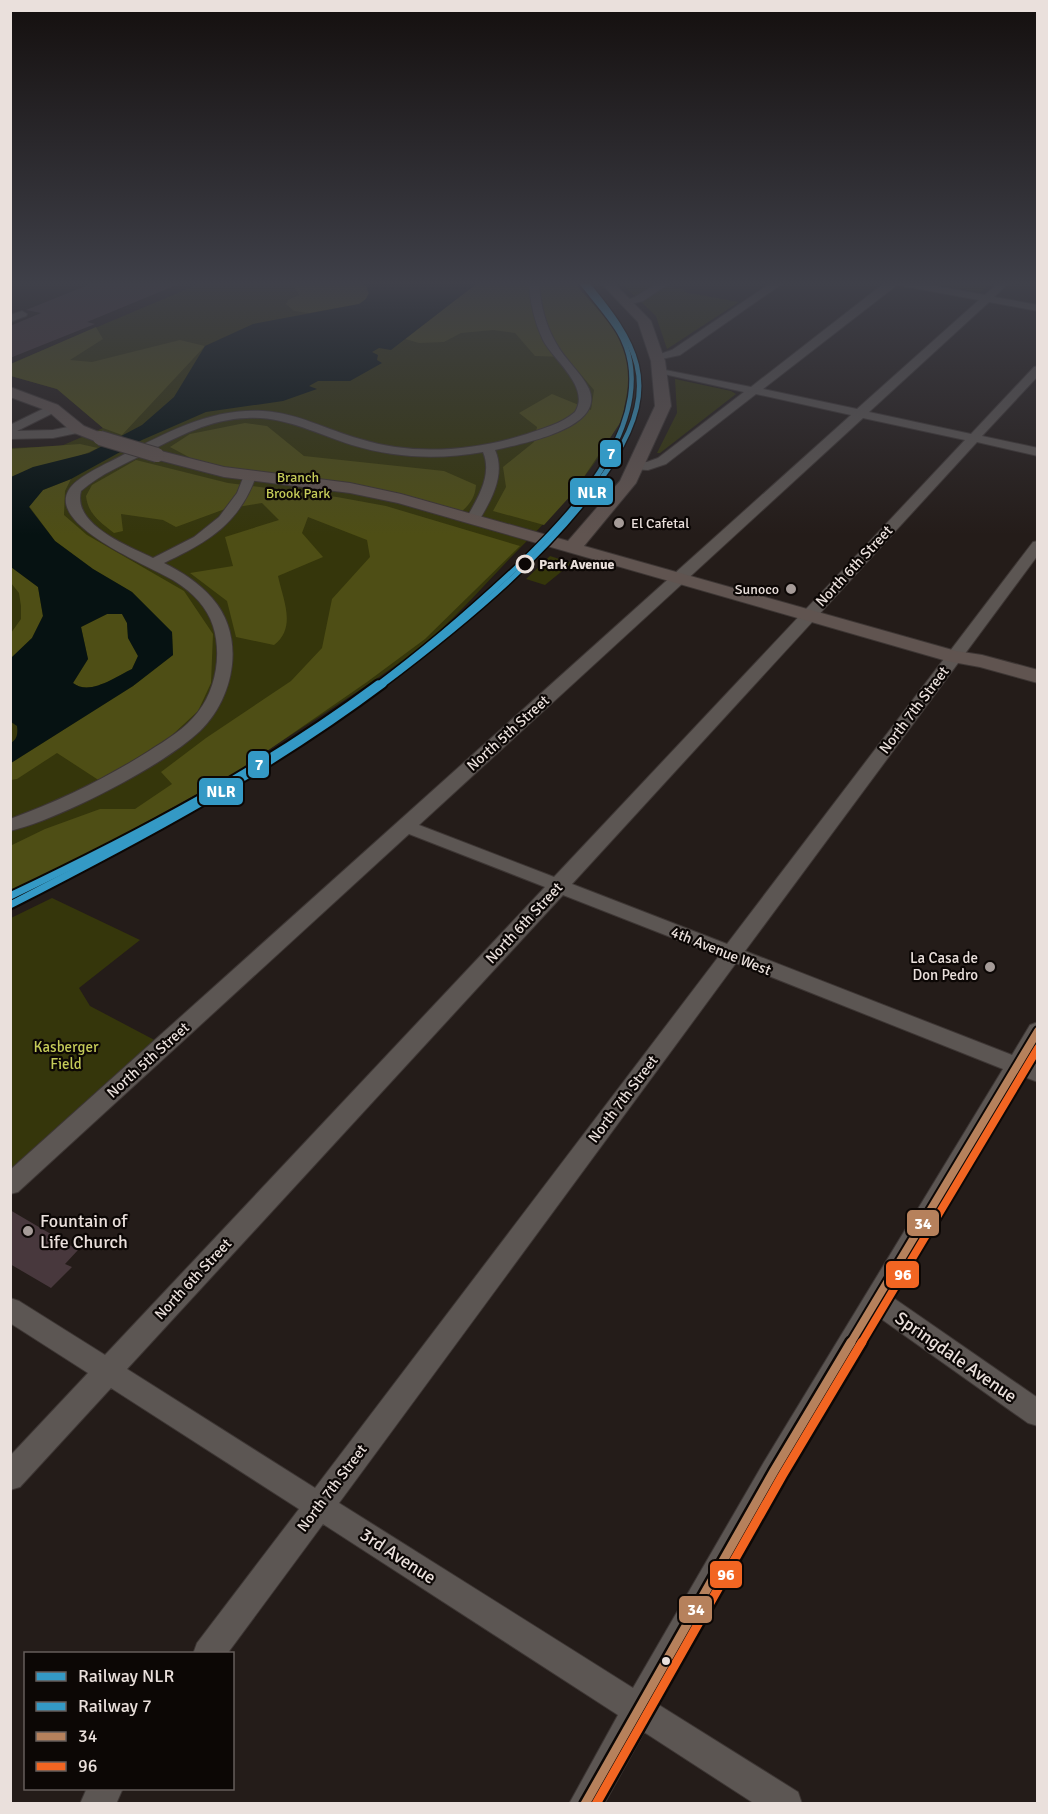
<svg xmlns="http://www.w3.org/2000/svg" width="1048" height="1814" viewBox="0 0 1048 1814" font-family="Signika,sans-serif">
  <rect width="100%" height="100%" fill="#241c19"/>
  <path fill="#35360b" d="M206,281H572C597,307 630,337 630,376C629,437 562,505 521,547C491,577 464,610 431,638C394,669 352,695 311,722C215,786 115,842 11,890V448L61,446L103,428L57,389L11,376L10,364Z
    M917,281H993L980,292Z
    M620,282L657,284L686,290L684,292L739,302L667,349L656,316Z
    M675,379L731,391L736,394L660,453H657L677,413Z
    M550,556L572,563L545,585L526,579Z
    M52,898L140,940L79,988L90,1006L162,1044L11,1176V918Z"/>
  <path fill="#4e4e15" d="M291,281H355L366,286L369,293L366,299L359,304L309,313L294,311L286,304L288,300L299,295Z
    M480,281H572L614,328L628,361L630,376L622,420L573,493L544,525L493,511L506,487L503,467L534,442L537,427L519,413L552,394L591,410L594,390L566,357L535,356L515,333L493,330L461,333L444,342L419,343L405,339Z
    M96,327L103,339L70,360L92,362L180,340L205,346L122,435L103,428L57,389L11,376V364Z
    M245,423L267,426L304,456L444,471L476,485C475,498 470,504 461,512L200,463L170,447L190,434Z
    M80,444L98,448C71,462 39,465 11,477V449Z
    M136,460L228,483L337,497L386,506L520,546L425,639L367,682L235,773L88,854L11,890L10,846L45,829L100,809H135L172,784L161,772L206,738L291,681L322,648L332,599L370,557L367,540L308,517L302,533L323,557L278,576C283,600 297,627 274,645L236,637L227,601L190,573L233,566L225,537L279,520L262,503L225,509L176,527L163,520L121,514L123,531L114,533C100,522 88,514 86,496L92,485Z
    M71,479L65,491L64,515L87,535L184,591L213,634L211,683L198,711L170,737L100,781L57,753L17,779L11,780V763L133,686L173,655L172,632L132,592L93,569L55,541L29,506L43,490Z
    M11,567L38,587L43,616L32,638L11,658V633L21,619V606L19,593L11,583Z
    M107,614H122L127,623L128,638L138,656L132,669C115,677 90,696 73,683L88,659L81,627Z"/>
  <path fill="#061212" fill-rule="evenodd" d="M355,281H480L391,350L379,348L372,352L378,355L377,360L382,363L350,381H318L309,386L317,389L283,401L206,412L142,440L71,479L43,490L29,507L55,541L93,569L132,592L172,632L173,655L133,686L11,763V743C17,739 18,734 17,726L11,722V658L32,638L43,616L38,587L11,567V477L33,467L89,453L142,425L174,397L205,346L253,324L359,304L366,299L369,293L366,286ZM107,614H122L127,623L128,638L138,656L132,669C115,677 90,696 73,683L88,659L81,627Z"/>
  <path fill="#48383d" d="M98,281H186L87,322L95,324L10,358V326L41,313L26,310Z
    M10,1210L78,1250L65,1264L72,1267L51,1288L10,1264Z"/>
  <g fill="none" stroke-linecap="round" stroke-linejoin="round">
    <g stroke="#3d3634" stroke-width="2">
      <path id="minor" d="M529,281H539C540,303 545,324 556,343C565,360 581,372 589,389C606,429 520,444 495,450C506,474 491,501 478,522H468L466,519C477,499 493,475 483,452C439,460 395,458 352,445C316,434 285,416 247,418C211,419 179,436 148,452C125,464 100,474 81,491C72,525 129,546 153,558L194,537L219,517L237,493L245,473H255L256,476C239,524 208,542 164,563C182,572 199,583 212,598C246,636 235,697 200,731C163,766 60,819 10,831V819C59,801 105,779 149,751C166,740 185,729 198,712C216,689 222,654 213,626C207,607 193,593 176,582C154,567 28,520 77,481C91,470 108,463 123,455C167,432 212,408 263,411C298,413 327,430 360,439C414,456 473,451 527,434C544,428 561,424 575,412C591,387 553,360 543,340C534,321 530,302 529,281Z
        M661,281H673L643,301L627,305L622,302L635,297Z
        M774,281H786L680,355L657,360L651,357L672,350Z
        M887,281H909L985,295L1000,281H1011L994,297L1038,305V311L989,302L869,412L971,434L1034,367L1038,366V376L982,436L1038,448V456L977,442L572,884L727,944L1033,542L1038,541V555L745,951L1012,1055L1030,1025L1038,1022V1049L1030,1062L1038,1065V1082L1022,1076L892,1297L1038,1398V1426L1028,1423L880,1318L784,1480L659,1705L798,1792L802,1804H755L644,1732L604,1804H569L618,1715L323,1524L227,1654H193L197,1643L299,1509L111,1388L20,1487L10,1490V1456L88,1373L10,1323V1298L19,1301L105,1355L545,887L409,834L18,1192L10,1194V1170L851,415L756,394L666,464L648,470L631,469L629,466L631,463L647,462L658,458L744,392L655,372V368L751,387ZM897,285L979,300L857,409L763,389ZM863,418L965,440L554,877L419,825ZM563,895L719,956L315,1488L127,1369ZM736,963L1003,1069L764,1462L633,1688L339,1503Z
        M22,311L27,314L26,316L10,322V315Z
        M53,404L57,405V411L17,431L53,430L78,425L84,429L82,432L53,438L10,439V425Z
        M87,1788H123L116,1804H80Z"/>
    </g>
    <g stroke="#3d3634" stroke-width="2">
      <path id="major" d="M599,281H612L651,321L665,361L671,406L636,483L584,546L956,651L982,655L1038,670V683L980,667L947,661L398,503L350,493L224,477L151,458L149,455L157,450L224,467L350,483L401,494L568,541L620,481L655,406L651,361L638,322Z
        M10,387L58,405L84,426L106,435L108,438L100,443L72,432L48,411L10,397Z"/>
    </g>
    <use href="#minor" fill="#5c5653" fill-rule="evenodd"/>
    <use href="#major" fill="#605450" fill-rule="evenodd"/>
    <g stroke="#3d3634" stroke-width="16" stroke-linecap="butt">
      <path id="major-bridge" d="M100,438L157,455"/>
    </g>
    <use href="#major-bridge" stroke="#605450" stroke-width="14"/>
    <g stroke="#0c0705" stroke-width="12">
      <path id="bus-1-far1" d="M850,1344L1038,1031"/>
    </g>
    <g stroke="#0c0705" stroke-width="14">
      <path id="bus-1" d="M585,1804L774,1471L851,1342"/>
    </g>
    <g stroke="#0c0705" stroke-width="12">
      <path id="bus-2-far1" d="M861,1344L1038,1048"/>
    </g>
    <g stroke="#0c0705" stroke-width="14">
      <path id="bus-2" d="M596,1804L782,1476L862,1342"/>
    </g>
    <use href="#bus-1-far1" stroke="#b6815c" stroke-width="8"/>
    <use href="#bus-1" stroke="#b6815c" stroke-width="9"/>
    <use href="#bus-2-far1" stroke="#f26522" stroke-width="8"/>
    <use href="#bus-2" stroke="#f26522" stroke-width="9"/>
    <g stroke="#0c0705" stroke-width="7">
      <path id="rail-1-far2" d="M585,281C637,343 661,383 614,459"/>
    </g>
    <g stroke="#0c0705" stroke-width="8">
      <path id="rail-1-far1" d="M381,686C462,625 562,544 615,458"/>
    </g>
    <g stroke="#0c0705" stroke-width="11">
      <path id="rail-1" d="M10,905C139,839 267,771 383,684"/>
    </g>
    <g stroke="#0c0705" stroke-width="7">
      <path id="rail-2-far2" d="M580,281C593,298 608,314 619,332C643,373 629,421 607,459"/>
    </g>
    <g stroke="#0c0705" stroke-width="8">
      <path id="rail-2-far1" d="M376,686C426,649 472,609 517,567C551,534 585,499 608,458"/>
    </g>
    <g stroke="#0c0705" stroke-width="11">
      <path id="rail-2" d="M10,896C138,835 264,769 378,684"/>
    </g>
    <use href="#rail-1-far2" stroke="#3499c5" stroke-width="4.5"/>
    <use href="#rail-1-far1" stroke="#3499c5" stroke-width="5"/>
    <use href="#rail-1" stroke="#3499c5" stroke-width="7"/>
    <use href="#rail-2-far2" stroke="#3499c5" stroke-width="4.5"/>
    <use href="#rail-2-far1" stroke="#3499c5" stroke-width="5"/>
    <use href="#rail-2" stroke="#3499c5" stroke-width="7"/>
  </g>
  <linearGradient id="sky" x2="0" y2="1"><stop stop-color="#140f0e"/><stop offset="0.53" stop-color="#3f4049"/><stop offset="1" stop-color="#3f4049" stop-opacity="0"/></linearGradient>
  <rect width="1048" height="535" fill="url(#sky)"/>
  <g fill="#a59b98" stroke="#0c0705" stroke-width="2">
    <circle cx="619" cy="523" r="6"/>
    <circle cx="791" cy="589" r="6"/>
    <circle cx="990" cy="967" r="6"/>
    <circle cx="28" cy="1231" r="6"/>
  </g>
  <circle fill="#0c0705" stroke="#eae0dc" stroke-width="3" cx="525" cy="564" r="8"/>
  <circle fill="#eae0dc" stroke="#0c0705" stroke-width="2" cx="666" cy="1661" r="5"/>
  <g text-anchor="middle" stroke-width="4.5" stroke-linejoin="round" paint-order="stroke">
    <g font-size="14" fill="#c4ca58" stroke="#0c0705">
      <text x="298" y="482">Branch<tspan x="298" dy="16">Brook Park</tspan></text>
    </g>
    <g font-size="14" fill="#eae0dc" stroke="#0c0705" text-anchor="start">
      <text x="631" y="528">El Cafetal</text>
      <text x="779" y="594" text-anchor="end">Sunoco</text>
    </g>
    <g font-size="14" font-weight="bold" fill="#eae0dc" stroke="#0c0705" text-anchor="start">
      <text x="539" y="569">Park Avenue</text>
    </g>
    <g font-size="15" fill="#eae0dc" stroke="#0c0705">
      <text transform="translate(854 566) rotate(-47)" y="5">North 6th Street</text>
      <text transform="translate(914 710) rotate(-53)" y="5">North 7th Street</text>
      <text transform="translate(508 733) rotate(-42)" y="5">North 5th Street</text>
      <text transform="translate(524 923) rotate(-47)" y="5">North 6th Street</text>
      <text transform="translate(721 951) rotate(22)" y="5">4th Avenue West</text>
      <text transform="translate(148 1060) rotate(-42)" y="5">North 5th Street</text>
      <text transform="translate(623 1099) rotate(-53)" y="5">North 7th Street</text>
      <text transform="translate(193 1279) rotate(-47)" y="5">North 6th Street</text>
      <text transform="translate(332 1488) rotate(-53)" y="5">North 7th Street</text>
    </g>
    <g font-size="15" fill="#eae0dc" stroke="#0c0705" text-anchor="end">
      <text x="978" y="963">La Casa de<tspan x="978" dy="17">Don Pedro</tspan></text>
    </g>
    <g font-size="15" fill="#c4ca58" stroke="#0c0705">
      <text x="66" y="1052">Kasberger<tspan x="66" dy="17">Field</tspan></text>
    </g>
    <g font-size="18" fill="#eae0dc" stroke="#0c0705" text-anchor="start">
      <text x="40" y="1227">Fountain of<tspan x="40" dy="21">Life Church</tspan></text>
    </g>
    <g font-size="18" fill="#eae0dc" stroke="#0c0705">
      <text transform="translate(956 1357) rotate(35)" y="6">Springdale Avenue</text>
      <text transform="translate(398 1556) rotate(33)" y="6">3rd Avenue</text>
    </g>
  </g>
  <g stroke="#0c0705" stroke-width="2">
    <rect x="599" y="439" width="23" height="29" rx="6" fill="#3499c5"/>
    <rect x="569" y="477" width="45" height="29" rx="6" fill="#3499c5"/>
    <rect x="247" y="750" width="23" height="29" rx="6" fill="#3499c5"/>
    <rect x="198" y="777" width="46" height="29" rx="6" fill="#3499c5"/>
    <rect x="906" y="1209" width="34" height="28" rx="6" fill="#b6815c"/>
    <rect x="885" y="1260" width="35" height="29" rx="6" fill="#f26522"/>
    <rect x="709" y="1560" width="34" height="29" rx="6" fill="#f26522"/>
    <rect x="678" y="1595" width="35" height="29" rx="6" fill="#b6815c"/>
  </g>
  <g font-size="16" text-anchor="middle" font-weight="bold" fill="#fff">
    <text x="611" y="459">7</text>
    <text x="592" y="498">NLR</text>
    <text x="259" y="770">7</text>
    <text x="221" y="797">NLR</text>
    <text x="923" y="1229">34</text>
    <text x="903" y="1280">96</text>
    <text x="726" y="1580">96</text>
    <text x="696" y="1615">34</text>
  </g>
  <rect width="1048" height="1814" fill="none" stroke="#eae0dc" stroke-width="24"/>
  <rect x="24" y="1652" width="210" height="138" fill="#0c0705" stroke="#655e5b" stroke-width="1.5"/>
  <rect x="36" y="1672" width="30" height="9" fill="#3499c5" stroke="#655e5b" stroke-width="1.5"/>
  <text x="78" y="1682" font-size="18" fill="#eae0dc">Railway NLR</text>
  <rect x="36" y="1702" width="30" height="9" fill="#3499c5" stroke="#655e5b" stroke-width="1.5"/>
  <text x="78" y="1712" font-size="18" fill="#eae0dc">Railway 7</text>
  <rect x="36" y="1732" width="30" height="9" fill="#b6815c" stroke="#655e5b" stroke-width="1.5"/>
  <text x="78" y="1742" font-size="18" fill="#eae0dc">34</text>
  <rect x="36" y="1762" width="30" height="9" fill="#f26522" stroke="#655e5b" stroke-width="1.5"/>
  <text x="78" y="1772" font-size="18" fill="#eae0dc">96</text>
</svg>
